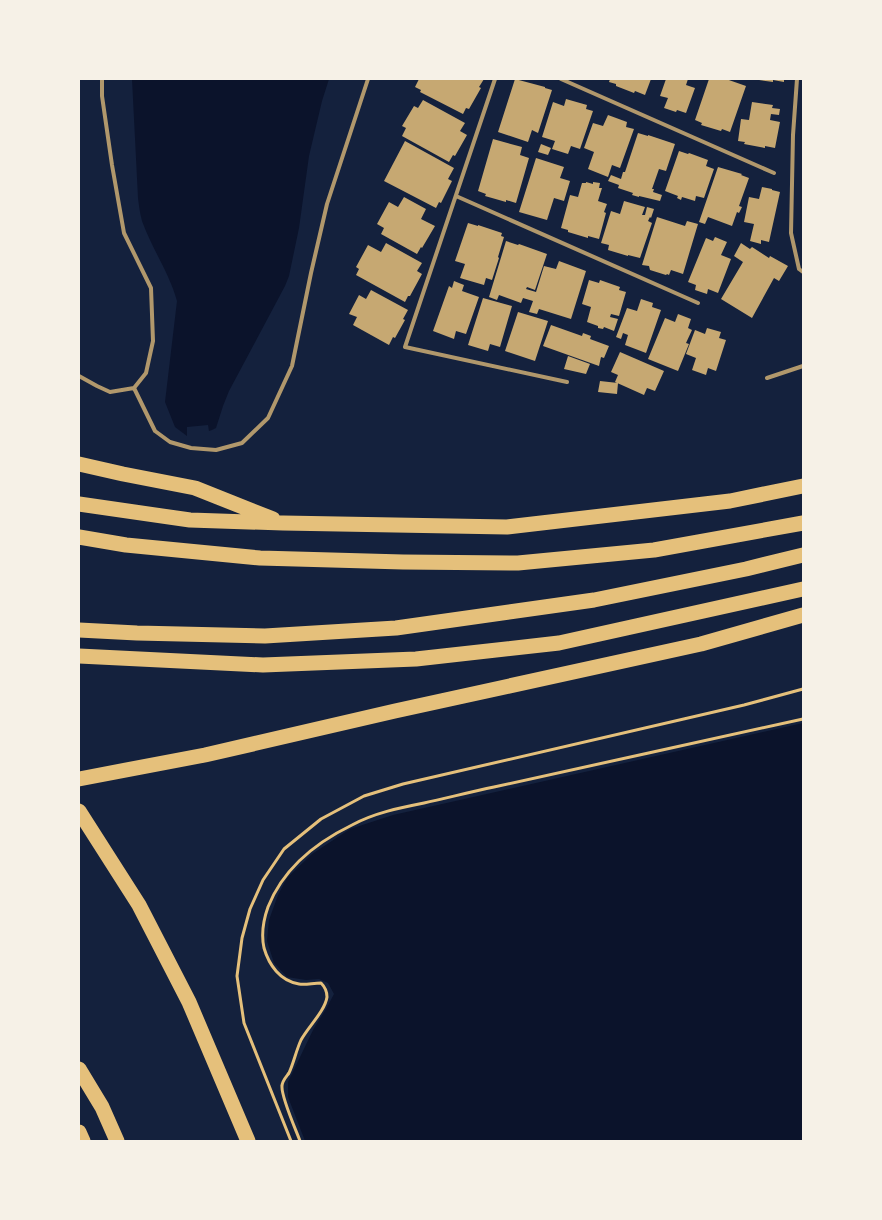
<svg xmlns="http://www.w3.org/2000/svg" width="882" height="1220" viewBox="0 0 882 1220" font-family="'Fira Sans',sans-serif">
  <rect width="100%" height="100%" fill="#14213d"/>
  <path fill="#0b132b" d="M132,79H329L322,101L309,156L299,228L289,276L285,286L229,391L223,406L216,428L212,430L209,431L208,425L187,427V436L175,427L165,402L177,301C169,272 152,249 142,221C140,214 139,206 138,198Z
    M803,723V1141H305L288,1097V1082L314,1028L326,1009L334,994L328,983L319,979L306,980L287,977L274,963L267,941L269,920L278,895L287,878L312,854L350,829L393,815Z"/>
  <path fill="#c6a872" d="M419,79H484L479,87L481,88L469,109L466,108L463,114L420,92L421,90L415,87Z
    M515,79L545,87V88L552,90L538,133L532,130L528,142L498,132Z
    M610,79H651L645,95L635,91L634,93L616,86V84L609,82Z
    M666,79H688L686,85L695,88L686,113L677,110L676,112L664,108L668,98L660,96Z
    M709,79H726L746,86L730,132L722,129L721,131L701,125L702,123L695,120Z
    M759,79H784V82L773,80V82L759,80Z
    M566,99L587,105L586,109L593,111L580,149L571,146L568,154L552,149L555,141L542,137L553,102L564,106Z
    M423,100L465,123L460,131L467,135L455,156L453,155L449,162L402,136L406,128L402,126L414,106L418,108Z
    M752,102L773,105L772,108L780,109L779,115L771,114L770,120L780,122L775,148L765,146V148L744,144L745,142L738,141L741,119L749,120Z
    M608,115L627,122L626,127L634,129L620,168L612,165L608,177L588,169L594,152L584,148L593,123L603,126Z
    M638,133L648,136V135L675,144L666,171L659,169L652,189H654L653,192L662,195L660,201L639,196V197L632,195L633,193L618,188L619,185L608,181L611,175L621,179L623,172H625Z
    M493,139L522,147L520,155L529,158L516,203L506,200V202L485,196L486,194L478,191Z
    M405,141L454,168L448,179L452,181L441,203L439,202L436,208L384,181Z
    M541,144L551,148L548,155L538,152Z
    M679,151L688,154L689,153L708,160L706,166L714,169L704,198L696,196L695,201L682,197L681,200L677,198L678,196L665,191Z
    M536,158L564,167L560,178L570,181L564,201L554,198L547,220L519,212Z
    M718,167L742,174L741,175L749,178L739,206L742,207L739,213L737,212L732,226L708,217L705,224L699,222Z
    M586,182L593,184V182L600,183L599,188H602L598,201L607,204L604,212L606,213L599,239L588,236V238L568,232V230L561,228L570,195L578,197L582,183H586Z
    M762,187L772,189V190L780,192L769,242L761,240V244L750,241L754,224L744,222L749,197L759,199Z
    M404,197L426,209L421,219L435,226L422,248L421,247L417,254L381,234L384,228L377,224L389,202L398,207Z
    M624,201L645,207L642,215H645L647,207L654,209L651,218L650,217L648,221L652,223L640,258L628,255V256L608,250L609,245L601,243L611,211L620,214Z
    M657,217L685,226L687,221L698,224L683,274L671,270L669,275L667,274L666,275L650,270L649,266L642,265Z
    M468,223L478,226V225L502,233L501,236L504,237L498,257L499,258L492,280L486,278L484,285L460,278L465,264L455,261Z
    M715,237L727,242L721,255L731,259L718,293L708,289L707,294L695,290L696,285L688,282L706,238L713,241Z
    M506,241L518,245L519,244L547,254L535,290L527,287L526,289L536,292L544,266L556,269L559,261L586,271L571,319L539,309L537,314L529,312L533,301L523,298L521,303L499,295L497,300L489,297Z
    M386,243L422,263L417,271L422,274L410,296H408L405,302L356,275L359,269L356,267L368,245L381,252Z
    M741,243L750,249L752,247L769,258L770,256L788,266L779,281L774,278L752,318L721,299L743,262L734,256Z
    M589,280L599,283L600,280L620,287L619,290L626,292L619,316L611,314L610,317L618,319L614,331L604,327L603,329L598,328V326L587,322L591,307L582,304Z
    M454,281L464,285L462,291L479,297L466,334L456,331L454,339L433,331L449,286L452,288Z
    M371,290L408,310L403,319L405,320L395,338L393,337L389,345L353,325L357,317L349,314L359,295L366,299Z
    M483,298L512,306L500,347L490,344L488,351L468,345Z
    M641,299L653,303L652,307L661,310L646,353L625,345L628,335L623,333L621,339L616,337L627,308L637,311Z
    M518,312L548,321L535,361L505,351Z
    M678,314L691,319L688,328L692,330L686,343L689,344L678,371L648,359L665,318L675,322Z
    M551,325L582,336L583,333L591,336L590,339L609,346L604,358L601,357L599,366L543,346Z
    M707,328L721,332L719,338L726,340L716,371L708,368L706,375L692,370L696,358L686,354L695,330L705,334Z
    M620,352L664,371L655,391L647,388L644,395L615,382L618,375L611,372Z
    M568,356L590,364L586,374L564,369Z
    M600,381L618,383L617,394L598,392Z"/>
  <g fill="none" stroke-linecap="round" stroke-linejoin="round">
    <path stroke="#e5c07b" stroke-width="3" d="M291,1141L244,1023L237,976L242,938L250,909L263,880L284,849L321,819L364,796L403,784L744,705L803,689
      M300,1141C296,1130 281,1097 282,1086C282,1081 286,1077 289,1073C294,1062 296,1051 301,1040C308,1027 325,1011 327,997C327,991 325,987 321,983C313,983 306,985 299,984C280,981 269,965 264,948C261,934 263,921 268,907C283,869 315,843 352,825C374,813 399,808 424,803C447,798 470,792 494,787C597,764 700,742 803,719"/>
    <path stroke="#b1986c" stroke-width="4" d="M495,79L405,347L567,382
      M561,79L774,173
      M797,79L793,135L791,233L799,269L803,272
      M456,196L698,303
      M79,376L97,386L110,392L134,388L146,373L153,341L151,288L124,233L112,165L102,96V79
      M767,378L803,366
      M134,388L155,431L170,442L191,448L216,450L242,443L268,418L292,366L311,273L327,204L368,79"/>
    <path stroke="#e5c07b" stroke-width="15" d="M79,464L123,474L195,488L273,519
      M79,504L190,520L283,523L507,527L730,501L803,486
      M79,537L126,545L260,558L403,562L518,563L654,550L803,523
      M79,630L137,633L265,636L396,628L594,600L746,569L803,555
      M79,656L263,665L416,659L559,643L803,589
      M79,779L205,755L395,711L701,644L803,615
      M79,811L139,905L189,1002L248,1141
      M79,1069L102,1107L117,1141
      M79,1132L83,1141"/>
  </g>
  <rect width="882" height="1220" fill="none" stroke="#f6f1e7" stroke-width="160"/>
</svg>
